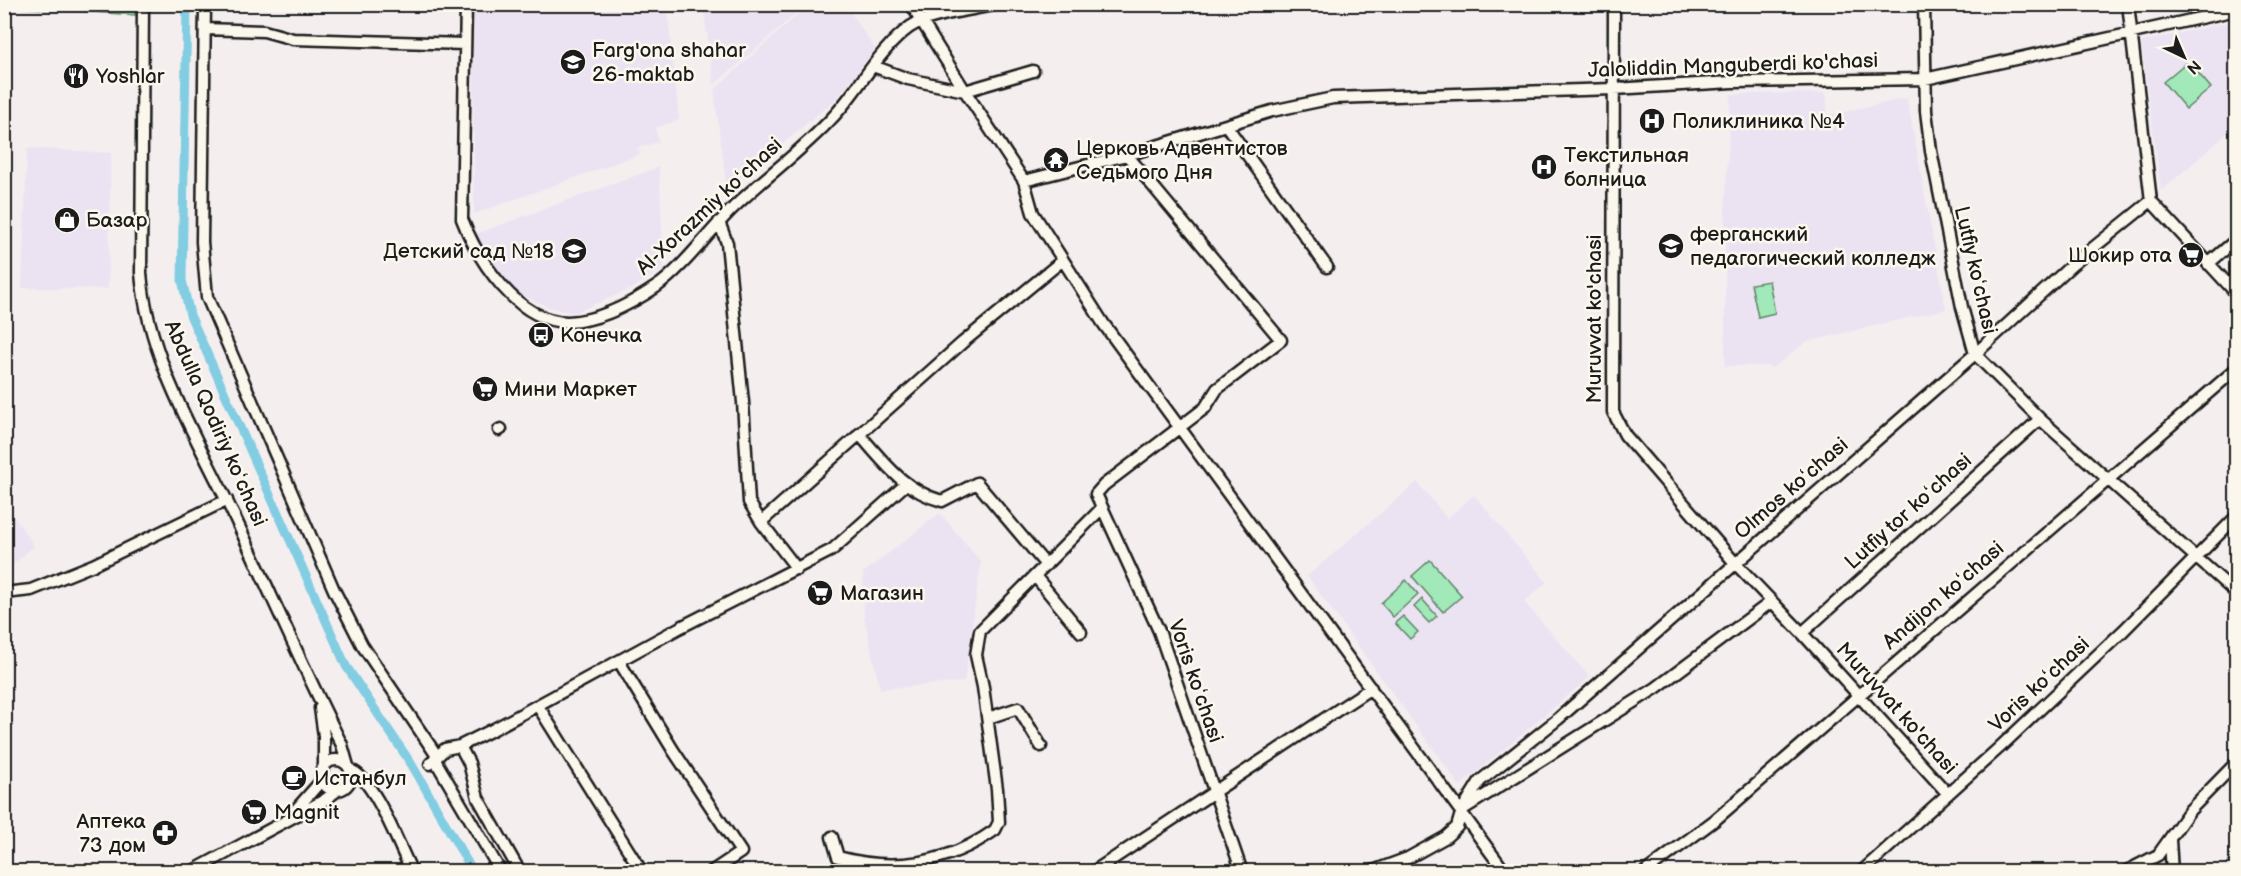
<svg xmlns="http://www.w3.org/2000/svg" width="2241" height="876" viewBox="0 0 2241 876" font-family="'Balsamiq Sans',sans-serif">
  <rect width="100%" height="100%" fill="#f4eeef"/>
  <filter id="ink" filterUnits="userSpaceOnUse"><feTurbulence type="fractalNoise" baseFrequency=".0167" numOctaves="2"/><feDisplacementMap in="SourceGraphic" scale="12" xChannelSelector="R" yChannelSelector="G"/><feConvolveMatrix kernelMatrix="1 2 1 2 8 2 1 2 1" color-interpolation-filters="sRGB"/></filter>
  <g filter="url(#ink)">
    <path fill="#ece3f2" d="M473,5H667L679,120L655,128L659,142L637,148L641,154L474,214Z
      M703,5V4L806,5L714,85Z
      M808,5H846L875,49L838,97L727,191L714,90Z
      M2236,20V126L2161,191L2141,42Z
      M1826,93L1828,115L1907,98L1946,309L1806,342L1771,369L1769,366H1725V211L1731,94Z
      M27,148L111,153L108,289L22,288Z
      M659,167L664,269L631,289L574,313L551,308L517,293L494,271L476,234Z
      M1417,482L1447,518L1474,495L1547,582L1524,602L1590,677L1460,786L1307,576Z
      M4,502L34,546L5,572H4Z
      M940,513L981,562L964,682L880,689L864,617L863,573Z"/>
    <path fill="#a1e9b8" stroke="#5e826a" stroke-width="1.5" d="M4,5H135V15L5,6Z
      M2188,61L2211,88L2186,109L2163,82Z
      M1769,281L1775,313L1758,317L1751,284Z
      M1430,560L1462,596L1443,612L1412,576Z
      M1406,580L1418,594L1393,617L1381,603Z
      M1422,599L1437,616L1429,623L1414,607Z
      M1403,616L1418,632L1410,639L1395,623Z"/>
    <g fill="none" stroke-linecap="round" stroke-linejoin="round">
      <path stroke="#82cde2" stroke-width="9" d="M187,4L182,280L190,315L346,666L412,765L473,872"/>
      <g stroke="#1c1c1c" stroke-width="15">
        <path id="minor" d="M143,4L141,273C148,361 200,443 237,522C272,596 305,672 342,745L348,766
          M205,4L202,242L207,297L334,590L362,645L437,756
          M466,4L462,219C478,260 517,322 568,322C598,321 631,304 656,287C682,269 709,232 732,209C765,177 803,150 833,117C859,90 878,50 910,27C929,14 974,10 998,4
          M911,4L965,91L1033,71
          M1614,4L1613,412L1625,435L1735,563L1802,633L1948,794
          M1924,4L1926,111L1931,151L1962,307L1975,354L2040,419L2236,593
          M2128,4L2151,201L2236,293
          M205,29L264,31L293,39L465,44
          M873,66L908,79L965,91L1024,181L1033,213L1103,323L1505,872
          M1226,125L1327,267
          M1127,155L1281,340L1217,389L1205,408L1104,485L1096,494L1159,631L1242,872
          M1024,181L1127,155L1272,111L1333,98L1614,89L1732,82L1925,79L2236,10
          M719,222L727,243L743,402L749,502L761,522L797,569
          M2208,264L2236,240
          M499,430L501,429
          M859,434C884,462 904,491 942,501L977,483L1046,565
          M761,522L962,343L1063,260
          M1035,576L1081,632
          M4,593L31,590L93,565L227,500
          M1802,633L2040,419
          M620,663L673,750L741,852L711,872
          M538,706L642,872
          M320,708L324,736V767
          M988,718L1018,708L1041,746
          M460,746L469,763L478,798L520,872
          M435,760L501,872
          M321 775a15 15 0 1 1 30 0a15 15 0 1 1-30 0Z
          M430,764L445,749L460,746L494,729L679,628L832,550L905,485
          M350,770C374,777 400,849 412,872
          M1465,808L1656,688L1771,602
          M292,814L322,780
          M832,837L838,857C893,872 947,864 995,830L999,822L997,789L983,687L976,655L980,631L1101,509
          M2170,840L2172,872
          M191,872L323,801L338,790
          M1093,872L1371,688
          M1370,872L1408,858L1446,837L1457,827L1462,810L1480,781L1558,719L1975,354L2072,265L2151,201
          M1645,872L1715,820L2236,369
          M1861,872L1999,748L2123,631L2236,517
          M2125,872L2158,855L2190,810L2236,763"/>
      </g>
      <use href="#minor" stroke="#fbf7ec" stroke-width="10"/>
    </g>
  </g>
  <defs>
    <g id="school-disc" transform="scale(1.35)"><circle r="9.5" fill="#1c1c1c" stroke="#fbf7ec"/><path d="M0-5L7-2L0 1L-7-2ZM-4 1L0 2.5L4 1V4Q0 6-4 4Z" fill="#fff"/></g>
    <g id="restaurant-disc" transform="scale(1.35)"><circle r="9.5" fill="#1c1c1c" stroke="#fbf7ec"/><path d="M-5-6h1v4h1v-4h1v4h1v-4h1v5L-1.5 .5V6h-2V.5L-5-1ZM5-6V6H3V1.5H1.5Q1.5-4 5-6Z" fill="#fff"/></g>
    <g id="hospital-disc" transform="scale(1.35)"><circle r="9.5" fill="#1c1c1c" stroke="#fbf7ec"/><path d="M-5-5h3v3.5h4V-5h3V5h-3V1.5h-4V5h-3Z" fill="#fff"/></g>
    <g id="temple-disc" transform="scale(1.35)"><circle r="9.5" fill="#1c1c1c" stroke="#fbf7ec"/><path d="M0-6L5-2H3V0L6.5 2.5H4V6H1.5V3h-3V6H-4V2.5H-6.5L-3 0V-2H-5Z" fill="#fff"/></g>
    <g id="shop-disc" transform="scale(1.35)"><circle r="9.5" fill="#1c1c1c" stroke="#fbf7ec"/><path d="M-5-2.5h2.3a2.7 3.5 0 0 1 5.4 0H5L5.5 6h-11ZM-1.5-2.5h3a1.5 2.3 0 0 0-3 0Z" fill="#fff"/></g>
    <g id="university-disc" transform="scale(1.35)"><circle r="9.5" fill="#1c1c1c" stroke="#fbf7ec"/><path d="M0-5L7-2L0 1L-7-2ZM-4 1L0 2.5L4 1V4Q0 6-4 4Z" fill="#fff"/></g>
    <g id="supermarket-disc" transform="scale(1.35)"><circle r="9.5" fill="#1c1c1c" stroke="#fbf7ec"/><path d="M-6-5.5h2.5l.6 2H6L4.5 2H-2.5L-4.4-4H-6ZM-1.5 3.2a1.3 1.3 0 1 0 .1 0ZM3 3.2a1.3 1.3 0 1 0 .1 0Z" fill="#fff"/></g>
    <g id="bus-disc" transform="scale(1.35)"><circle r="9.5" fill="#1c1c1c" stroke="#fbf7ec"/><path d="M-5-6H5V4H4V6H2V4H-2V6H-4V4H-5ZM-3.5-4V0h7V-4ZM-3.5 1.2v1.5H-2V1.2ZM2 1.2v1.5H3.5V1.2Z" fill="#fff"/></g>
    <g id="cafe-disc" transform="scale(1.35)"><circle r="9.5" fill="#1c1c1c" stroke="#fbf7ec"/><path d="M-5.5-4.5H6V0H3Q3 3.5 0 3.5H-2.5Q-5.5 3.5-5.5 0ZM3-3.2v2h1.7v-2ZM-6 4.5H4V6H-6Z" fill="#fff"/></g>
    <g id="pharmacy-disc" transform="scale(1.35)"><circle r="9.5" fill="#1c1c1c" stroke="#fbf7ec"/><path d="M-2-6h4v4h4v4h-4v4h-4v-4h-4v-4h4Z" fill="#fff"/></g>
  </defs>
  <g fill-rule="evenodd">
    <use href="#school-disc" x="573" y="62"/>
    <use href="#restaurant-disc" x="76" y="76"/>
    <use href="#hospital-disc" x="1652" y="121"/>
    <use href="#temple-disc" x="1056" y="160"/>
    <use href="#hospital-disc" x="1544" y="167"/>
    <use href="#shop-disc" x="67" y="220"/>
    <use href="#university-disc" x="1671" y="246"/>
    <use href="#school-disc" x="574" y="251"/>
    <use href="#supermarket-disc" x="2191" y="255"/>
    <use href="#bus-disc" x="541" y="335"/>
    <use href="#supermarket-disc" x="485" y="389"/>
    <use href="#supermarket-disc" x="820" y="593"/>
    <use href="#cafe-disc" x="294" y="778"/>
    <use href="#supermarket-disc" x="254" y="812"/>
    <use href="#pharmacy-disc" x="165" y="833"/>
  </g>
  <g text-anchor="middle" stroke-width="5" stroke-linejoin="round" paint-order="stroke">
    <g font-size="21" fill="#1c1c1c" stroke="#fbf7ec" text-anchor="start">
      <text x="592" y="57">Farg'ona shahar<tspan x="592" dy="24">26-maktab</tspan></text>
      <text x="96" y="83">Yoshlar</text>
      <text x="1672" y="128">Поликлиника №4</text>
      <text x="1076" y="155">Церковь Адвентистов<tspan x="1076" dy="24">Седьмого Дня</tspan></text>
      <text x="1564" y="162">Текстильная<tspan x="1564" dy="24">болница</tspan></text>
      <text x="86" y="227">Базар</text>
      <text x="1690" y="241">ферганский<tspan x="1690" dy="24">педагогический колледж</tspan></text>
      <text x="554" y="258" text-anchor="end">Детский сад №18</text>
      <text x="2172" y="262" text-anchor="end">Шокир ота</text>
      <text x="560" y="342">Конечка</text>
      <text x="504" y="396">Мини Маркет</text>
      <text x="840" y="600">Магазин</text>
      <text x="314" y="785">Истанбул</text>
      <text x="274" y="819">Magnit</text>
      <text x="146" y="828" text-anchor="end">Аптека<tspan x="146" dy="24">73 дом</tspan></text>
    </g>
    <g font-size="21" fill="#1c1c1c" stroke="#fbf7ec">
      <text transform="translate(1733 65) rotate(-2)" y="7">Jaloliddin Manguberdi ko'chasi</text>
      <text transform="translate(709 206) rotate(-43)" y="7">Al-Xorazmiy koʻchasi</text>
      <text transform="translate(1976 270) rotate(77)" y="7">Lutfiy koʻchasi</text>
      <text transform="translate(1594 319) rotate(-90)" y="7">Muruvvat ko'chasi</text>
      <text transform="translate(216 423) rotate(66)" y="7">Abdulla Qodiriy koʻchasi</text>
      <text transform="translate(1791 488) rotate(-41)" y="7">Olmos koʻchasi</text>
      <text transform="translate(1908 511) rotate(-42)" y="7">Lutfiy tor koʻchasi</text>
      <text transform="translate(1943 595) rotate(-41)" y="7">Andijon koʻchasi</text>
      <text transform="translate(1196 681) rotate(71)" y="7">Voris koʻchasi</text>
      <text transform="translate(2039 684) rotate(-43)" y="7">Voris koʻchasi</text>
      <text transform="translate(1897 708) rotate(48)" y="7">Muruvvat ko'chasi</text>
    </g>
  </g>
  <rect width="2241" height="876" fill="none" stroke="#fbf7ec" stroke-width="24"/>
  <rect x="12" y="12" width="2217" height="852" fill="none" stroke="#1c1c1c" stroke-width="2" filter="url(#ink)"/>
  <g transform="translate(2184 57) rotate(136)" stroke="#fbf7ec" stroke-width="4.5" paint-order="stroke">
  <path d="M0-4.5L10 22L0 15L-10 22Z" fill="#1c1c1c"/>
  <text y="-9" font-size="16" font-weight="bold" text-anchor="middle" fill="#1c1c1c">N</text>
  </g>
</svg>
